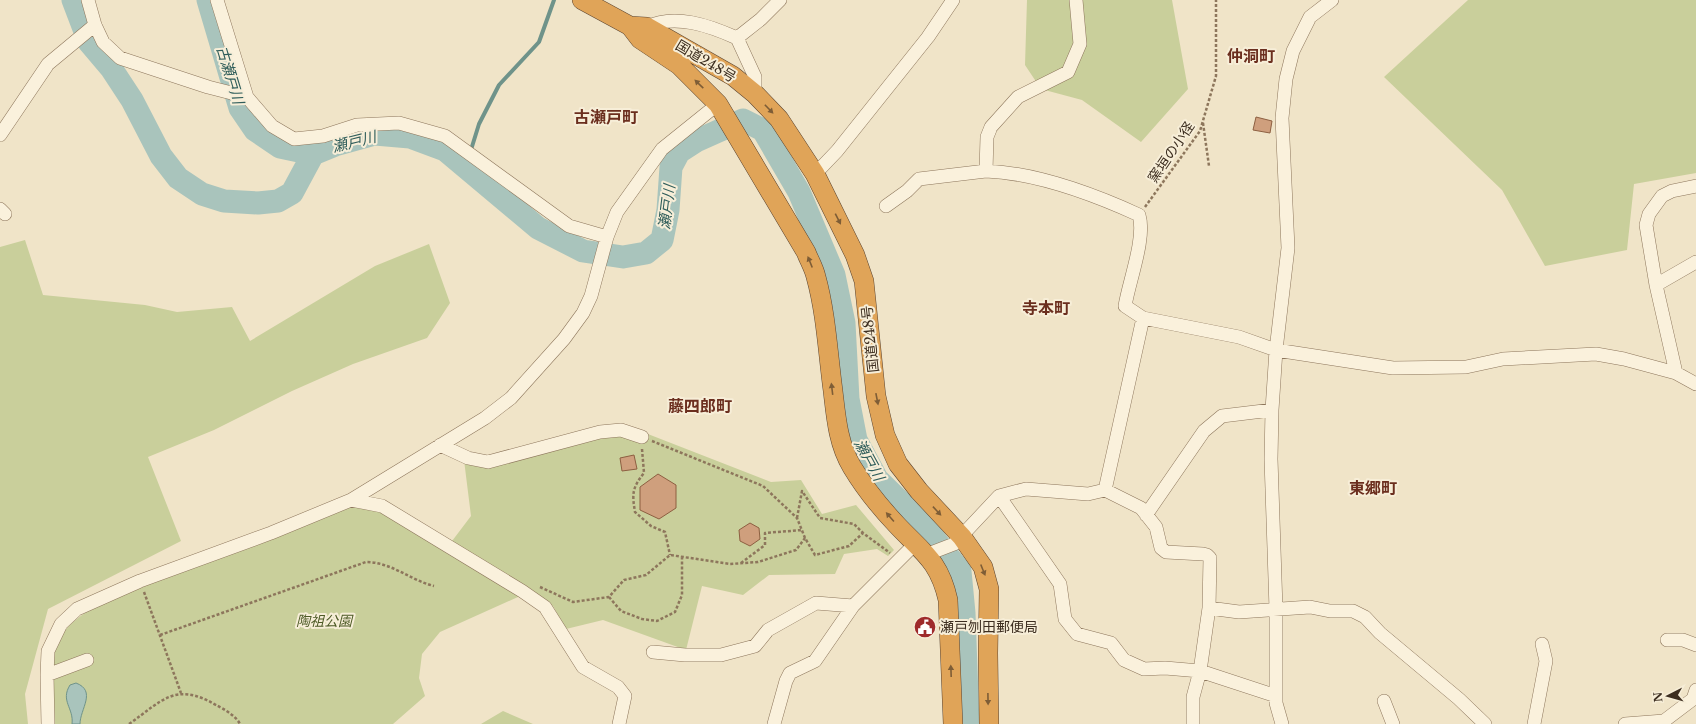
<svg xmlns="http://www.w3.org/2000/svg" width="1696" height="724" viewBox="0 0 1696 724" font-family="'Libre Baskerville','Noto Sans JP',serif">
  <rect width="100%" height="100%" fill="#f0e4c8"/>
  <path fill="#c9cf9b" d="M1027,0H1172L1188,89L1141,142L1082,100L1041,89L1025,65Z
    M1468,0H1696V173L1634,184L1627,250L1545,266L1502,190L1384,77Z
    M25,240L43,295L145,305L177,312L232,307L250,341L375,266L429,244L450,303L427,338L353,364L292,391L214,430L148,457L181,541L48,609L25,694L28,724H0V247Z
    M635,429L771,482L801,480L822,514L856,505L894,550L888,556L877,549L844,554L835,574L769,575L743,595L702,586L686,650L603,620L566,629L553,606L529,592L440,632L422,654L419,678L425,696L393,724H54C53,697 47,662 60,638C66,626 78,618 89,610L340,502L351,508L376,506L446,549L471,516L464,460Z
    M503,711L533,724H481Z"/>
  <path fill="#a9c4bc" stroke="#6f938a" d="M76,683C97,691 80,709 80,724H72C74,708 60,701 70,685Z"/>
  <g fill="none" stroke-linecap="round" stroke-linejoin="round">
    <path stroke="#6f938a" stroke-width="4" d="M466,166L479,124L499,85L539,42L554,0"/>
    <path stroke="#a9c4bc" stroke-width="23" d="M73,0L89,42L111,68L132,100L161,156L178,178L202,194L224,201L258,203L278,201L292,193L313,154L335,145L375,134L410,137L445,150L538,228L583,251L623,257L646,253L662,240L668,210L671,167L679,152L696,141L743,120L763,130L799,192L834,275L844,323L848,399L856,440L877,479L920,521L960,571L964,613L968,724
      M208,0L240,108L255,130L280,147L313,154"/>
  </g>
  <path fill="#cf9f7d" stroke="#8d5f41" d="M1256,117L1272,121L1270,133L1253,130Z
    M634,455L637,469L622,471L620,458Z
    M658,474L676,485V508L659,519L640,510V487Z
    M750,523L759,528L760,539L750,546L740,541L739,530Z"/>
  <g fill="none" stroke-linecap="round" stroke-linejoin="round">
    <g stroke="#8d765c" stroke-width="14">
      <path id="minor" d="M88,0L95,25L103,42L120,58L208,87L247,97
        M217,0L247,97L272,126L294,139L323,136L357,125L399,123L445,136L569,226L607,237
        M1076,0L1080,44L1068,72L1018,97L991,127L987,137L986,171C1037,173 1093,194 1139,215C1146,238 1129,281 1125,306L1143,318L1239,337L1276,350L1393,368L1466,367L1503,359L1596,354L1624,359L1676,373L1696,384
        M647,27C675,13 710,26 737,38L755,77V94
        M737,38L761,19L780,0
        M0,135L48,64L95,25
        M815,174L837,151L928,37L953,0
        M886,206L907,191L919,179L986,171
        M0,209L5,214
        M1656,285L1646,225L1649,214L1662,196L1672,191L1696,186
        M1676,373L1656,285L1696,262
        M440,445L468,458L488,462L600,432L621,430L642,437
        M1105,490L1143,318
        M999,496L1060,584L1065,619L1077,634L1111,643L1124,660L1144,669L1165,668L1200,671L1276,696
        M351,500L382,506L522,591L545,607L583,667L618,687L625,696L619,724
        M1146,515L1204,431L1222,416L1272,410
        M928,554L954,544L999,496L1026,489L1088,494L1105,490L1141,508L1156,527L1161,548L1166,552L1203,554L1207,555L1210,558L1209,608L1200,671L1193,697V724
        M1209,608L1239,612L1310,607L1330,611H1353L1365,617L1380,633L1459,699L1485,724
        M1667,640H1683L1696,645
        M653,652L685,655H721L755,646L768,630L816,603L853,606
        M47,675L87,660
        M1384,701L1393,724
        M48,724L47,675L48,651L61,624L77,609L140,581L271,533L351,500L485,418L511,398L564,339L583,313L591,296L607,237L617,212L662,149L718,104
        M774,724L786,681L790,673L815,661L853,606L916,543
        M1282,724L1276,703V609L1271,459L1272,410L1276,350L1288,248L1282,118L1286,79L1293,51L1310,17L1332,0
        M1534,724L1546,661L1542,644
        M1625,724L1664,721L1693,699L1696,690"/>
    </g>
    <g stroke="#5b4430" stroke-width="20">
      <path id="highway" d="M582,0L630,26L640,39L679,65L718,104L806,252C809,260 814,268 816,277C826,313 828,354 833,391C836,417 838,444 852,467C864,487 880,507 896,524C922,552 939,560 948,600L953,724
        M630,26L647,27L733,76L755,94L779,119L815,174L855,255L864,281L876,396L885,435L898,464L919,491L962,537L983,567L989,589L988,653L989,724"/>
    </g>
    <path stroke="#8d765c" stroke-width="2.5" stroke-dasharray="3 2" stroke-linecap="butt" d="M1203,123L1209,166
      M1145,207L1200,131L1216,76V0
      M652,441L763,486L797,518L805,538L815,555L849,546L863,533
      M642,449L644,473C632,488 632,494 635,512L651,526L665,532L670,555
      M797,518L802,491L820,518L854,524L863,533L890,553
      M741,563L765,545V533L802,530
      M540,587L573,602L609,597L624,580L646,575L670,555L730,564L758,562L796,550L805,538
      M144,592L181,693
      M609,597L621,611L642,619L657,621L675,612L682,595V555
      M160,635L366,562C391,562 410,580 434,586
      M129,724C162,701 175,681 216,705C224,709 236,716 240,724"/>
    <use href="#minor" stroke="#faf1dc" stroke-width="13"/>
    <use href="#highway" stroke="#e0a458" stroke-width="19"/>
  </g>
  <defs><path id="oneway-solid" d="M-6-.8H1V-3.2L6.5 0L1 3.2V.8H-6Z"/></defs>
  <g fill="#7e5d36">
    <use href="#oneway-solid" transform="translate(699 84) rotate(-136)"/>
    <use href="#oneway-solid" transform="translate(769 109) rotate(46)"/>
    <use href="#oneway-solid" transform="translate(838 219) rotate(63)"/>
    <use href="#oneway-solid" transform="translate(810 262) rotate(-112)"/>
    <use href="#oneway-solid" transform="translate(832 389) rotate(-97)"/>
    <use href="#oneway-solid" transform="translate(877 399) rotate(79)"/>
    <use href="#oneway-solid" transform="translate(937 511) rotate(47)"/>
    <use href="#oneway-solid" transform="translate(890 517) rotate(-131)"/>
    <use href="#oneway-solid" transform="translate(983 570) rotate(68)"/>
    <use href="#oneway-solid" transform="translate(951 671) rotate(-92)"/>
    <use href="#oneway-solid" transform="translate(988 699) rotate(89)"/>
  </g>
  <defs>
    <g id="civic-disc" transform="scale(1.15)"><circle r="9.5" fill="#9e2a2b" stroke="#f7eed8"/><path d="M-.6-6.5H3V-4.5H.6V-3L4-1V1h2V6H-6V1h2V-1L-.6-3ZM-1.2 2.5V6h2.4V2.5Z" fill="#fff"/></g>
  </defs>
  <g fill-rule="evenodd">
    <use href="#civic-disc" x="925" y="627"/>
  </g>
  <g text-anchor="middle" stroke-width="4" stroke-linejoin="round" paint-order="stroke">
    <g font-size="14" fill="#3d2e20" stroke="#f7eed8">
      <text transform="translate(706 61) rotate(31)" y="5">国道248号</text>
      <text transform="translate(1171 152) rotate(-56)" y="5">窯垣の小径</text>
      <text transform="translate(870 339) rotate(-96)" y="5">国道248号</text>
    </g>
    <g font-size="14" font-style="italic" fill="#4d5a26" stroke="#f7eed8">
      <text x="324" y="626">陶祖公園</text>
    </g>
    <g font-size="14" fill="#3d2e20" stroke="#f7eed8" text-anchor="start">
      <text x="940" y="632">瀬戸刎田郵便局</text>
    </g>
    <g font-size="15" font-style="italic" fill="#2f5d5a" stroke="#f7eed8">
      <text transform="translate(230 75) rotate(73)" y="5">古瀬戸川</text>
      <text transform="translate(354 142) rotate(-14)" y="5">瀬戸川</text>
      <text transform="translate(667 207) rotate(-83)" y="5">瀬戸川</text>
      <text transform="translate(869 460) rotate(61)" y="5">瀬戸川</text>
    </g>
    <g font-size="16" font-weight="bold" fill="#6b2e1e" stroke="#f7eed8">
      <text x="1251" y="62">仲洞町</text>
      <text x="606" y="123">古瀬戸町</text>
      <text x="1046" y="314">寺本町</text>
      <text x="700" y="412">藤四郎町</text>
      <text x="1373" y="494">東郷町</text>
    </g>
  </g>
  <g transform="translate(1668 696) rotate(264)" stroke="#f7eed8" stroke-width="3" paint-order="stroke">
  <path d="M0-3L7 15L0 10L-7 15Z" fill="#3d2e20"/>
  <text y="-6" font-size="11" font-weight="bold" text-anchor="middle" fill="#3d2e20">N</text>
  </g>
</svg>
